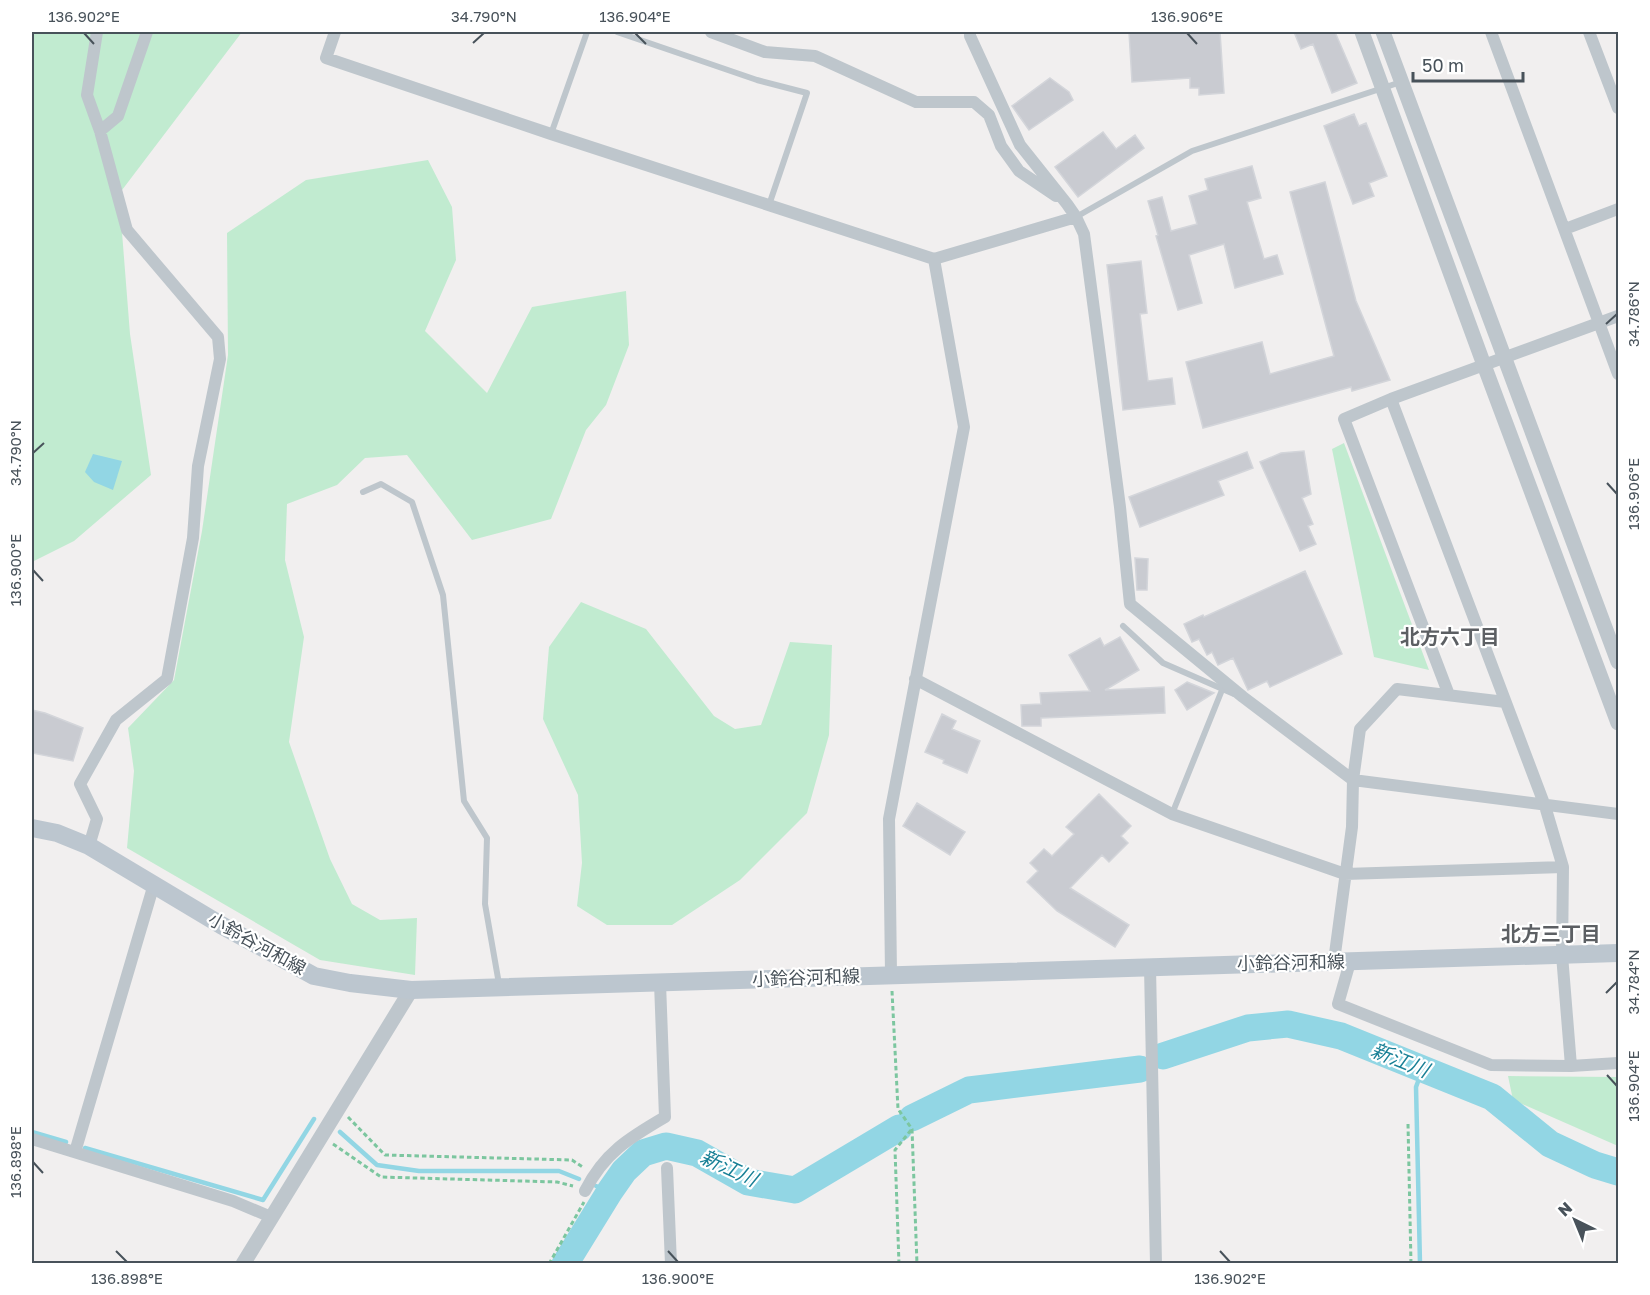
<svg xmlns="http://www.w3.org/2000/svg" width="1650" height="1295" viewBox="0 0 1650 1295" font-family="'Golos Text','Noto Sans JP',sans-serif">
  <rect width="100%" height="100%" fill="#f1efef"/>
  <path fill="#c1ebd0" d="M32,32H242L119,194L130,334L151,475L74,541L32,562Z
    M428,160L452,207L456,260L425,331L487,393L532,307L626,291L629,345L606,405L586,430L551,519L472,540L407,455L365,458L337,485L287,504L285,560L304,637L289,742L330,859L352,904L380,920L417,918L415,975L320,960L127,848L134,771L128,728L174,680L202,531L228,355L227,233L306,180Z
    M1344,443L1429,670L1374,657L1332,449Z
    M581,602L646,629L714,716L735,729L761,725L790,642L832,645L829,735L807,813L740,880L672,925H607L577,906L582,863L578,795L543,719L549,647Z
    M1508,1076L1618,1077V1146L1513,1100Z"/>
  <path fill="#92d6e4" d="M93,454L122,461L113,490L94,482L85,472Z"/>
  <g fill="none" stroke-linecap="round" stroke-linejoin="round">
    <path stroke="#92d6e4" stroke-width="4.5" d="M32,1132L66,1142
      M340,1132L377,1165L419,1171H559L579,1179
      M85,1148L263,1200L314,1119
      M596,1186L610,1191
      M1420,1264L1416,1087L1423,1068"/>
    <path stroke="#92d6e4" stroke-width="27" d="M1163,1056L1248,1028L1288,1024L1341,1036L1492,1097L1550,1144L1595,1165L1618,1172
      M912,1118L969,1090L1140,1069
      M565,1264L610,1191L624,1171L643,1153L666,1146L697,1153L748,1182L795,1190L899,1128"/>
  </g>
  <path fill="#c9cbd1" stroke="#d3d5da" stroke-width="1.5" d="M1129,32H1220L1224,93L1199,95V88H1190V78L1132,82Z
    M1294,32H1335L1357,83L1332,93L1313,44L1301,49Z
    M1050,78L1069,92L1073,100L1029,130L1012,106Z
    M1354,114L1359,126L1366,123L1387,176L1369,183L1374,196L1353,204L1324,126Z
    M1103,132L1116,149L1135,135L1144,148L1078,197L1055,167Z
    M1252,166L1261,198L1247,202L1264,259L1277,255L1283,274L1235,288L1224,244L1189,255L1202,303L1178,310L1156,236L1158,235L1148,201L1162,197L1171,231L1197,224L1189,196L1208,190L1205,179Z
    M1325,182L1356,301L1390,380L1352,391L1351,387L1203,428L1186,362L1262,342L1270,374L1334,356L1290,192Z
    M1141,261L1147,313L1140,314L1148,381L1172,378L1175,404L1123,410L1107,265Z
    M1304,451L1311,494L1302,498L1313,524L1308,526L1316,544L1300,551L1260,462L1281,453Z
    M1247,452L1253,468L1218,481L1224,495L1140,527L1129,497Z
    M1135,558L1148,559L1147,590H1137Z
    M1305,571L1342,654L1270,687L1267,681L1248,690L1233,658L1218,665L1212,652L1207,655L1199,639L1192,642L1184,624L1203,615L1204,617Z
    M1120,637L1139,670L1105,690L1164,687L1165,713L1041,718V726H1022L1021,705L1041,704L1040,693L1090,691L1069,655L1100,638L1104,646Z
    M1187,682L1214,693L1187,710L1175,690Z
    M32,710L45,713L83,728L73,761L32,753Z
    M942,714L956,721L952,729L980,741L967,773L943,763L944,760L925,752Z
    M1099,794L1131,826L1121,836L1128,843L1109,862L1102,855L1070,888L1129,925L1115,947L1057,911L1027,882L1038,871L1030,863L1044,849L1052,856L1074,834L1066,827Z
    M917,803L965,832L950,855L903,826Z"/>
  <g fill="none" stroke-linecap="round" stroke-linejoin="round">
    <path stroke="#7cc69f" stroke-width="3" stroke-dasharray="4.5 3" stroke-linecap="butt" d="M892,991L898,1109L912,1129L917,1264
      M348,1117L385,1155L572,1160L584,1168
      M1408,1124L1411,1264
      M333,1144L381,1177L557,1182L573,1186
      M549,1264L584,1202
      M899,1264L895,1150L911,1130"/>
    <path stroke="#bec6cc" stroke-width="6" d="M617,32L757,80L807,93L769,205
      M551,134L587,32
      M1076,217L1192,151L1401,82
      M363,492L381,484L412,502L443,595L464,801L487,838L485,904L499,984
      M1123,626L1163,663L1234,694
      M1172,814L1222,690"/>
    <path stroke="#bec6cc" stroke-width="12" d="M335,32L326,58L551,134L934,259L1076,217
      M711,32L765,52L815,56L916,102H974L989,115L1001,146L1019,171L1056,196
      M970,32V36L1020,145L1067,204L1076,217L1084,234L1120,507L1130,604L1243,697L1353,780L1618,814
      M1491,32L1618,374
      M1589,32L1618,108
      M100,131L118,116L147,32
      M1565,229L1618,209
      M1391,399L1344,419L1449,695
      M915,679L1172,814L1345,874L1563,867
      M89,846L97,819L80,784L116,720L167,679L193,538L198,466L220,359L218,337L127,230L100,131L87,95L97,32
      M1334,961L1352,827L1353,780L1360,729L1397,689L1505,702
      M1350,962L1338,1004L1491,1065L1571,1066L1618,1063
      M1150,967L1156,1264
      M891,974L889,819L964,427L934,259
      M1571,1066L1562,955L1563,867L1545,806L1391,399L1618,316
      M32,1139L233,1201L271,1217
      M75,1152L154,884
      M667,1168L671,1264
      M585,1191C604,1153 629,1138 665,1117L660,983"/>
    <path stroke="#bec6cc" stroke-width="15" d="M1362,32L1484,365L1618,723
      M1383,32L1618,662
      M243,1264L411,990"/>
    <path stroke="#bcc6cf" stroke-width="18" d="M32,828L57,833L89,846L221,925L314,976L350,983L411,990L1618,953"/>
  </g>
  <path fill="none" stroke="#48525a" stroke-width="2" d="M84,33L94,44M635,33L646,44M1187,33L1197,44M473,43L484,33M1606,324L1617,314M33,453L44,443M1607,483L1617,494M33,570L43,581M1606,993L1617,982M1607,1075L1617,1086M33,1162L43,1173M116,1251L127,1262M668,1251L678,1262M1220,1251L1230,1262"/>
  <g text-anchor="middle" stroke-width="4.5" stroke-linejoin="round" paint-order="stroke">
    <g font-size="18" fill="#48525a" stroke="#fff">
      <text transform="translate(257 944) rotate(29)" y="6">小鈴谷河和線</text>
      <text transform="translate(1291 963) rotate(-1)" y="6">小鈴谷河和線</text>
      <text transform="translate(806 978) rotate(-2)" y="6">小鈴谷河和線</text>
    </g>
    <g font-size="20" font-weight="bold" fill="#5c5f63" stroke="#fff">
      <text x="1450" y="644">北方六丁目</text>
      <text x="1551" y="941">北方三丁目</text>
    </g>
    <g font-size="20" font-style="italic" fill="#198096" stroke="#fff">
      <text transform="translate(1400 1060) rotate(22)" y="7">新江川</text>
      <text transform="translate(729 1168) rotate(25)" y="7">新江川</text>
    </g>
  </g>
  <rect width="1650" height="1295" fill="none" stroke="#ffffff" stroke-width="66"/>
  <g transform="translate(1575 1220) rotate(317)" stroke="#ffffff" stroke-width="4.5" paint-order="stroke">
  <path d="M0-4.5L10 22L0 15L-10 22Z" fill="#48525a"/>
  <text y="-9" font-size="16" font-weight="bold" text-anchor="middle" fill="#48525a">N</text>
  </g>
  <path d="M1413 72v9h110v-9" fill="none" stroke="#48525a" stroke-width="3"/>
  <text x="1422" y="72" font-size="18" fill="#48525a" stroke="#ffffff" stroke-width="4.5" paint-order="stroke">50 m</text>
  <rect x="33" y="33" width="1584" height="1229" fill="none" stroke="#48525a" stroke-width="2"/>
  <g font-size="15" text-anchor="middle" fill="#48525a">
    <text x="84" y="22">136.902°E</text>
    <text x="484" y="22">34.790°N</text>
    <text x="635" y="22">136.904°E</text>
    <text x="1187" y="22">136.906°E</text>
    <text transform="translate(1634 314) rotate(-90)" y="5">34.786°N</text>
    <text transform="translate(16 453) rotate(-90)" y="5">34.790°N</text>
    <text transform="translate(1634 494) rotate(-90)" y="5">136.906°E</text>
    <text transform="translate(16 570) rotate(-90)" y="5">136.900°E</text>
    <text transform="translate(1634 982) rotate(-90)" y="5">34.784°N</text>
    <text transform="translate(1634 1086) rotate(-90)" y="5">136.904°E</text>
    <text transform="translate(16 1162) rotate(-90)" y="5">136.898°E</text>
    <text x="127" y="1284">136.898°E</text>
    <text x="678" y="1284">136.900°E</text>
    <text x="1230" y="1284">136.902°E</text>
  </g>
</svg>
